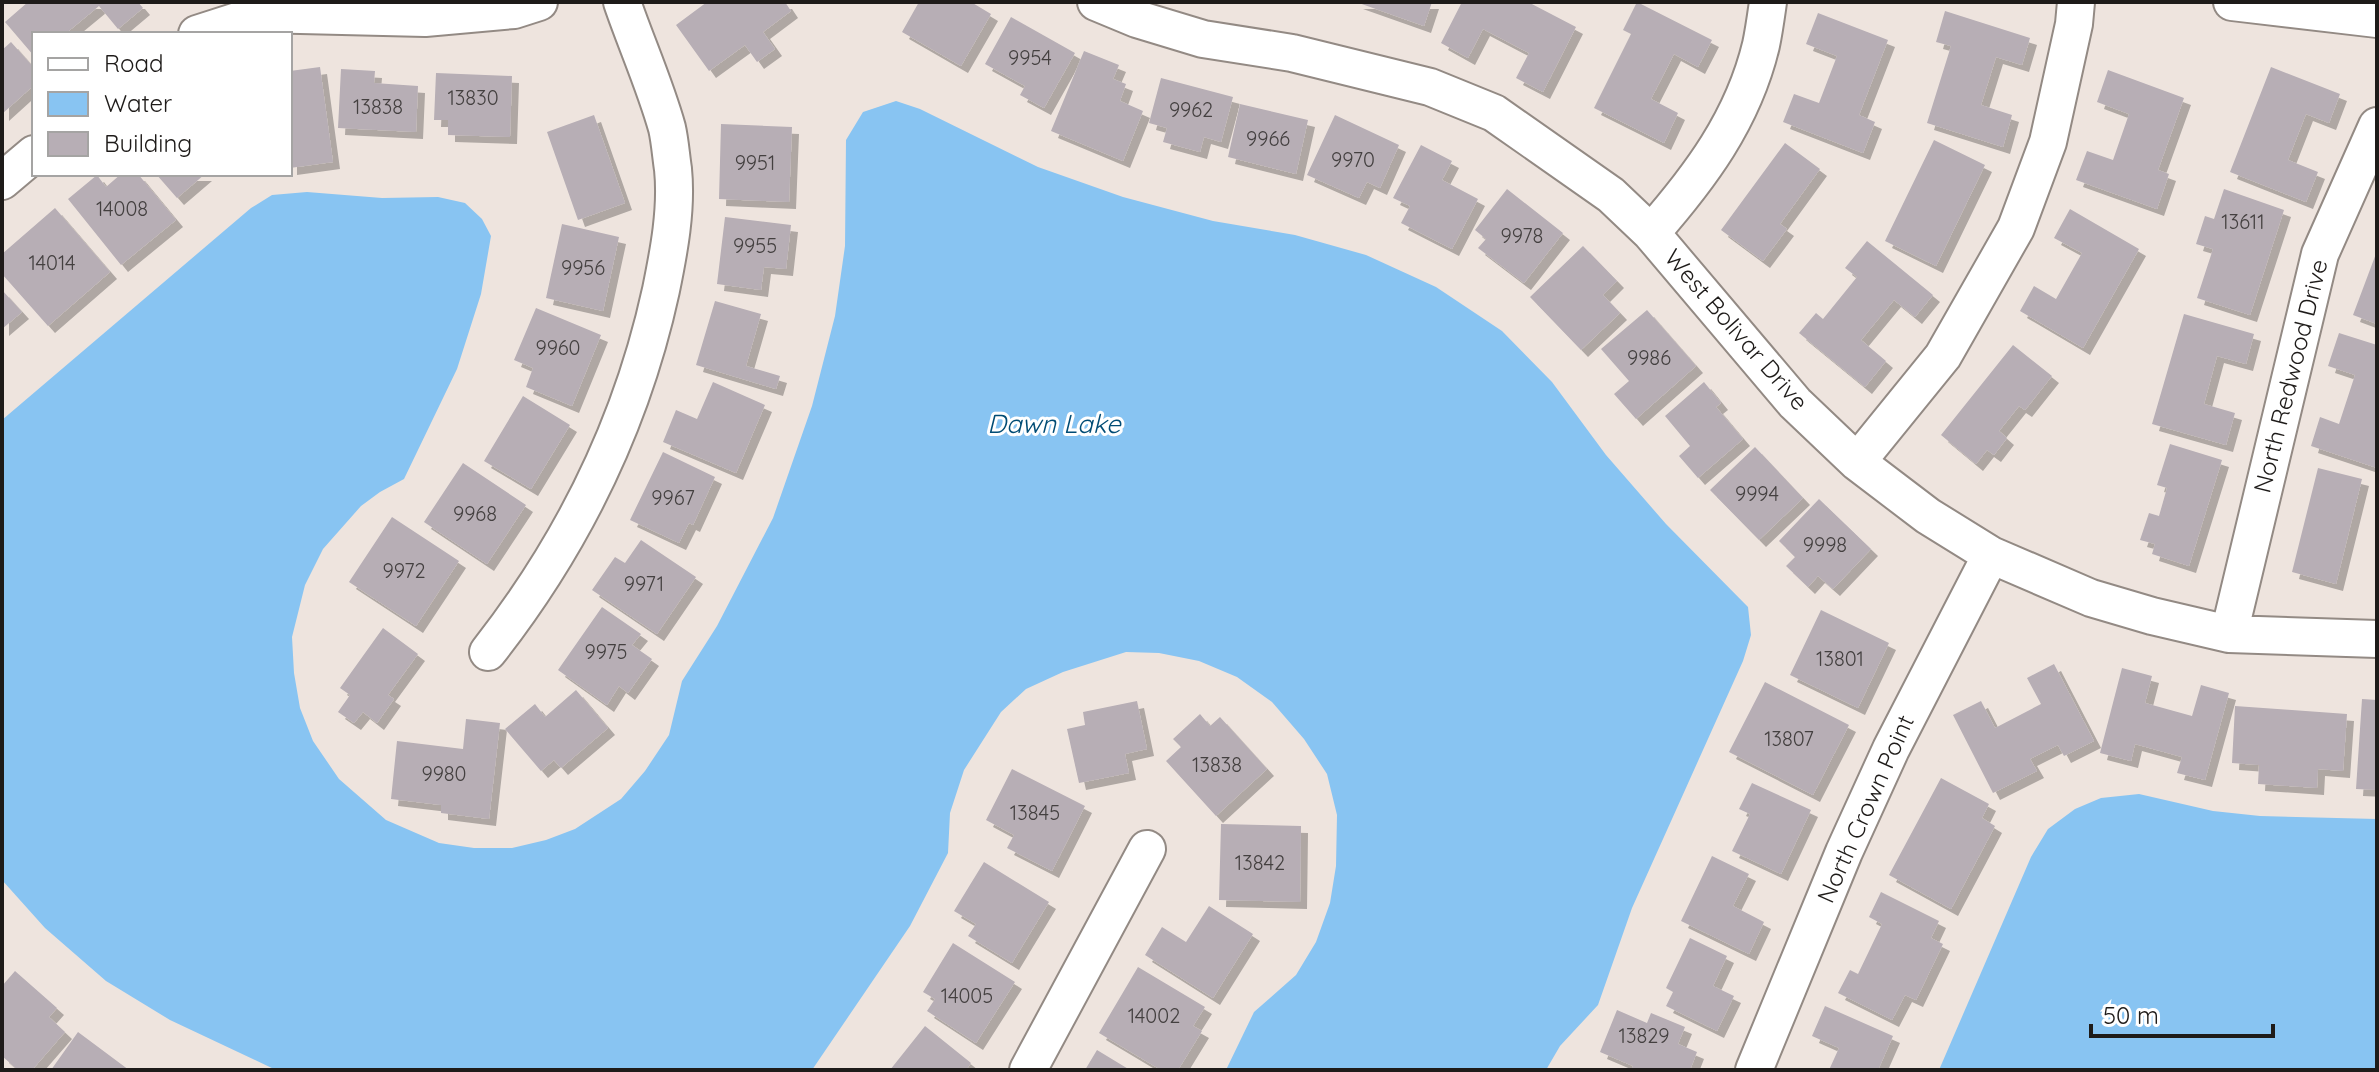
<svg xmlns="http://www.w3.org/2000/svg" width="2379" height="1072" viewBox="0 0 2379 1072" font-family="Quicksand,sans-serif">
  <defs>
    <filter id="shadow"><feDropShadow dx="7" dy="7" stdDeviation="0" flood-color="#0004"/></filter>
  </defs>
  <rect width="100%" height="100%" fill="#eee4de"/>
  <path fill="#88c4f2" d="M896,101L920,109L1038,167L1123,197L1213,221L1295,235L1366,255L1436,287L1502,331L1552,382L1606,455L1666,524L1748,607L1751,635L1743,661L1632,908L1598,1005L1560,1046L1546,1070H1226L1254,1012L1296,975L1316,942L1330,903L1336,866L1337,815L1327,774L1304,739L1272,702L1237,677L1199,661L1159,653L1126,652L1063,672L1026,689L1001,712L964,770L950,813L948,853L910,926L812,1070H276L170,1020L106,981L45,928L2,880V420L251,208L272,195L307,192L382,198L438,197L465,203L482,219L491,236L481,294L457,369L404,479L380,492L361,506L323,549L305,585L292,637L294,673L300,708L313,741L339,779L386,820L439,843L474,848H512L546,840L575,829L621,799L645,771L669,735L682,681L717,626L773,518L812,406L835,316L845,246L846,140L863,112Z
    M2139,794L2213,811L2260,816L2377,819V1070H1939L2031,857L2048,829L2075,809L2101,798Z"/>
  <path fill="#b7aeb5" filter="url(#shadow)" d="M28,2H138L143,8L118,29L99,6L65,34H34V56L5,22Z
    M707,2H785L791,11L763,32L775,49L757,62L745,45L709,71L676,25Z
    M919,2H971L991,14L961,66L902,32Z
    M1356,2H1432L1424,26Z
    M1462,2H1528L1576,27L1543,92L1516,78L1529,53L1483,29L1468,58L1441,43Z
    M1637,2L1712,40L1698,67L1674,54L1651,99L1678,113L1664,143L1594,108L1631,34L1623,30Z
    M1945,11L2030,38L2022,65L1996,57L1981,105L2012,115L2003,147L1927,123L1951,46L1936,42Z
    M1818,13L1888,40L1859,115L1875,122L1863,153L1783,122L1794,94L1819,103L1837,56L1806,44Z
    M1011,17L1075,53L1044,108L1020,95L1025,86L985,64Z
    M11,42L34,68V85L2,114V50Z
    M1084,51L1119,65L1113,79L1126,84L1120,101L1143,111L1123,161L1051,131Z
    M320,67L333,162L290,168V99H293L290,71Z
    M2271,67L2340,94L2329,123L2306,114L2288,160L2318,172L2306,202L2230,172Z
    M341,69L375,71L374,83L418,86L416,132L338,128Z
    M2108,70L2184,98L2158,170L2169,174L2157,209L2076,180L2087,151L2113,160L2129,114L2097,102Z
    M436,73L512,76L510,137L448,135V120H434Z
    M1161,78L1233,97L1221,142L1204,137L1200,152L1163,142L1167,128L1149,123Z
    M1240,104L1308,120L1296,174L1228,157Z
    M594,115L625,203L578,220L547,132Z
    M1335,115L1399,145L1380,188L1367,182L1359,198L1307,175Z
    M721,124L792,127L789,202L719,199Z
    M1934,140L1985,165L1936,266L1885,241Z
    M1785,143L1820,169L1780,224L1787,229L1763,261L1721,230Z
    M1421,145L1452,161L1442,180L1478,199L1452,249L1401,223L1410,206L1393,198Z
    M121,174H138L176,220L121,265L68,199L97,175L106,187Z
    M156,174H205L177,198Z
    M1507,189L1563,233L1524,283L1478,248L1486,239L1475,230Z
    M2224,189L2284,210L2250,315L2197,298L2213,249L2196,244L2205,216L2214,219Z
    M55,208L110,272L48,326L2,274V254Z
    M2070,209L2139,249L2083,348L2020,311L2034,286L2056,299L2082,253L2054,238Z
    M725,217L791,225L786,269L764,267L761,290L717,284Z
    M562,224L619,237L603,311L546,298Z
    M1867,241L1933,295L1915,317L1894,300L1861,340L1886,361L1865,387L1799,333L1816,313L1823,319L1857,277L1845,268Z
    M1583,246L1617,281L1603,295L1620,313L1581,350L1530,297Z
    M2377,251V324L2353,315Z
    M2,290L22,312L2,329Z
    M715,301L761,314L746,366L780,376L776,389L696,365Z
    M536,308L601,335L572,406L526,387L533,368L514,360Z
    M1647,310L1696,366L1636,419L1614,394L1629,381L1601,349Z
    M2184,314L2254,334L2246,364L2217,356L2204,404L2235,413L2226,445L2152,424Z
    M2339,333L2377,345V468L2311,446L2320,417L2339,424L2355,375L2328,366Z
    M2013,345L2052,376L2025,410L2019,406L1999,431L2007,438L1994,455L1987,450L1976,464L1941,435Z
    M713,382L765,405L736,473L663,442L676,410L697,419Z
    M1704,382L1721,403L1716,407L1743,439L1698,478L1679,456L1690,446L1665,416Z
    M523,396L570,425L531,489L484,461Z
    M2170,444L2222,460L2189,566L2152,554L2155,544L2140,540L2149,513L2159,516L2167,488L2157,485Z
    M1755,447L1803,498L1759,540L1710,490Z
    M663,452L715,477L693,525L689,523L679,543L630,520Z
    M463,463L526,505L487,564L424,522Z
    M2318,468L2362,479L2336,584L2292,572Z
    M1819,499L1871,549L1833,589L1818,576L1808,587L1786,566L1795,557L1779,541Z
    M392,517L459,561L416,626L349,582Z
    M641,540L696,577L657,634L592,590L615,557L625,563Z
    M602,607L641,634L632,645L652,659L628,693L619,686L607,705L558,670Z
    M1821,610L1889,643L1858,708L1790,675Z
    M383,628L418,654L388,695L394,699L377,723L363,712L354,723L338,712L350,695L340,688Z
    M2054,664L2094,741L2064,756L2058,745L2030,759L2037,771L1993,793L1953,715L1981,701L1995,728L2041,704L2027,678Z
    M2122,668L2152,676L2145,703L2192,716L2201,685L2229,693L2205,780L2177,773L2182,757L2135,744L2131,761L2100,753Z
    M1765,682L1849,725L1813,795L1729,752Z
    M576,690L608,728L561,768L554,760L541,771L505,729L535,704L545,717Z
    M2362,699L2377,700V790L2356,789Z
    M1137,701L1147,749L1125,754L1129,773L1079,783L1067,729L1085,725L1083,712Z
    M2235,706L2347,714L2343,771L2318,769L2317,788L2258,784L2259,765L2232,763Z
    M1200,714L1210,726L1220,717L1267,769L1216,816L1166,761L1181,747L1173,739Z
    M466,719L500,723L489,819L441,813V805L391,799L397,741L463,749Z
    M1012,769L1085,806L1052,871L1007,848L1014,835L986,820Z
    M1941,778L1989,804L1982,818L1995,826L1951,909L1889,875Z
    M1752,783L1811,810L1781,874L1732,851L1750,814L1739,809Z
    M1221,824L1301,826L1300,902L1219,900Z
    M1712,856L1749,874L1733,906L1764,922L1749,954L1681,921Z
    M984,862L1049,902L1012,963L968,936L976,924L954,911Z
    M1881,892L1939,921L1931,938L1943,944L1916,1000L1905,995L1892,1020L1838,993L1850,970L1858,974L1882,924L1869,917Z
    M1209,906L1253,934L1213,998L1145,955L1162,927L1186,942Z
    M1690,938L1727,956L1713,986L1734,996L1717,1031L1666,1006L1673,992L1666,988Z
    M953,943L1015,982L976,1043L927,1011L935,999L923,992Z
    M1138,967L1205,1007L1193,1026L1202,1031L1178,1070H1161L1099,1033Z
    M15,971L57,1008L49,1017L65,1032L32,1070H18L2,1056V986Z
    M1825,1006L1893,1036L1878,1070H1829L1839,1048L1812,1036Z
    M1617,1010L1647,1023L1651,1013L1685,1027L1678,1044L1697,1052L1690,1070H1631L1633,1066L1600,1052Z
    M925,1026L971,1063L966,1070H890Z
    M78,1032L129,1070H51Z
    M1097,1050L1130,1070H1085Z"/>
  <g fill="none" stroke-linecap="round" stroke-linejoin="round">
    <g stroke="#938a84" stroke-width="40">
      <path id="minor" d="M1096,2L1137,19L1203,39L1292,53L1430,87L1494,113L1611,195L1651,233L1795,403L1857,462L1928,516L1991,555L2091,598L2152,616L2229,634L2377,639
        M2232,2L2377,19
        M197,34L259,14L425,18L514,10L539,2
        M2,181L34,154
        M1651,233C1700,177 1743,120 1761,45C1764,31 1766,16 1768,2
        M1857,462L1943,356L2016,228L2048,142L2074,24L2076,2
        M2229,634L2320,254L2377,126
        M488,652C572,545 632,423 661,290C669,251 677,209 673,169C671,156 670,141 667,128C655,85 636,43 622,2
        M1028,1070L1147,849
        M1754,1070L1844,852L1891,749L1991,555"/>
    </g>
    <use href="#minor" stroke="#fff" stroke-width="36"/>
  </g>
  <g text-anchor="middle" stroke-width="6" stroke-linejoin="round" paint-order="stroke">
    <g font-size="20" fill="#444040">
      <text x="1030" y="65">9954</text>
      <text x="473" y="105">13830</text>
      <text x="378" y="114">13838</text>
      <text x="1191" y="117">9962</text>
      <text x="1268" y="146">9966</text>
      <text x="1353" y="167">9970</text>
      <text x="755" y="170">9951</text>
      <text x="122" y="216">14008</text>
      <text x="2243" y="229">13611</text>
      <text x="1522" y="243">9978</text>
      <text x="755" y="253">9955</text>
      <text x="52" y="270">14014</text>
      <text x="583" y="275">9956</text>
      <text x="558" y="355">9960</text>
      <text x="1649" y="365">9986</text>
      <text x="1757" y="501">9994</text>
      <text x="673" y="505">9967</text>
      <text x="475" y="521">9968</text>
      <text x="1825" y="552">9998</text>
      <text x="404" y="578">9972</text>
      <text x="644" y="591">9971</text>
      <text x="606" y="659">9975</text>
      <text x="1840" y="666">13801</text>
      <text x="1789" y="746">13807</text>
      <text x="1217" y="772">13838</text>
      <text x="444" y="781">9980</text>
      <text x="1035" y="820">13845</text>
      <text x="1260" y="870">13842</text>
      <text x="967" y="1003">14005</text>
      <text x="1154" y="1023">14002</text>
      <text x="1644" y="1043">13829</text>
    </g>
    <g font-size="24" fill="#1e1b19" stroke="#fff">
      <text transform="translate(1736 330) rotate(49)" y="8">West Bolivar Drive</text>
      <text transform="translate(2291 376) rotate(-76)" y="8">North Redwood Drive</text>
      <text transform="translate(1866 809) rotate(-66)" y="8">North Crown Point</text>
    </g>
    <g font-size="26" font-style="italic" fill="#004c75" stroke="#fff">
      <text x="1054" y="433">Dawn Lake</text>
    </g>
  </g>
  <rect width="2379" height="1072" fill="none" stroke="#1e1b19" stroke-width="8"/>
  <rect x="32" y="32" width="260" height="144" fill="#ffffff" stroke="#a5a4a3" stroke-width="2"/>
  <rect x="48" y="58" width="40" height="12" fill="#ffffff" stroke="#a5a4a3" stroke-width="2"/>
  <text x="104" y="72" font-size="24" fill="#1e1b19">Road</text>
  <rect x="48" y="92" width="40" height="24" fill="#88c4f2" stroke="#a5a4a3" stroke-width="2"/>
  <text x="104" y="112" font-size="24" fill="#1e1b19">Water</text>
  <rect x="48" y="132" width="40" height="24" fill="#b7aeb5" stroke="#a5a4a3" stroke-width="2"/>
  <text x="104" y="152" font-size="24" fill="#1e1b19">Building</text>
  <path d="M2091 1024v12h182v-12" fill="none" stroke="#1e1b19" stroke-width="4"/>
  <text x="2103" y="1024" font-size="24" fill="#1e1b19" stroke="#ffffff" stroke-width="6" paint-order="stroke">50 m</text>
</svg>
